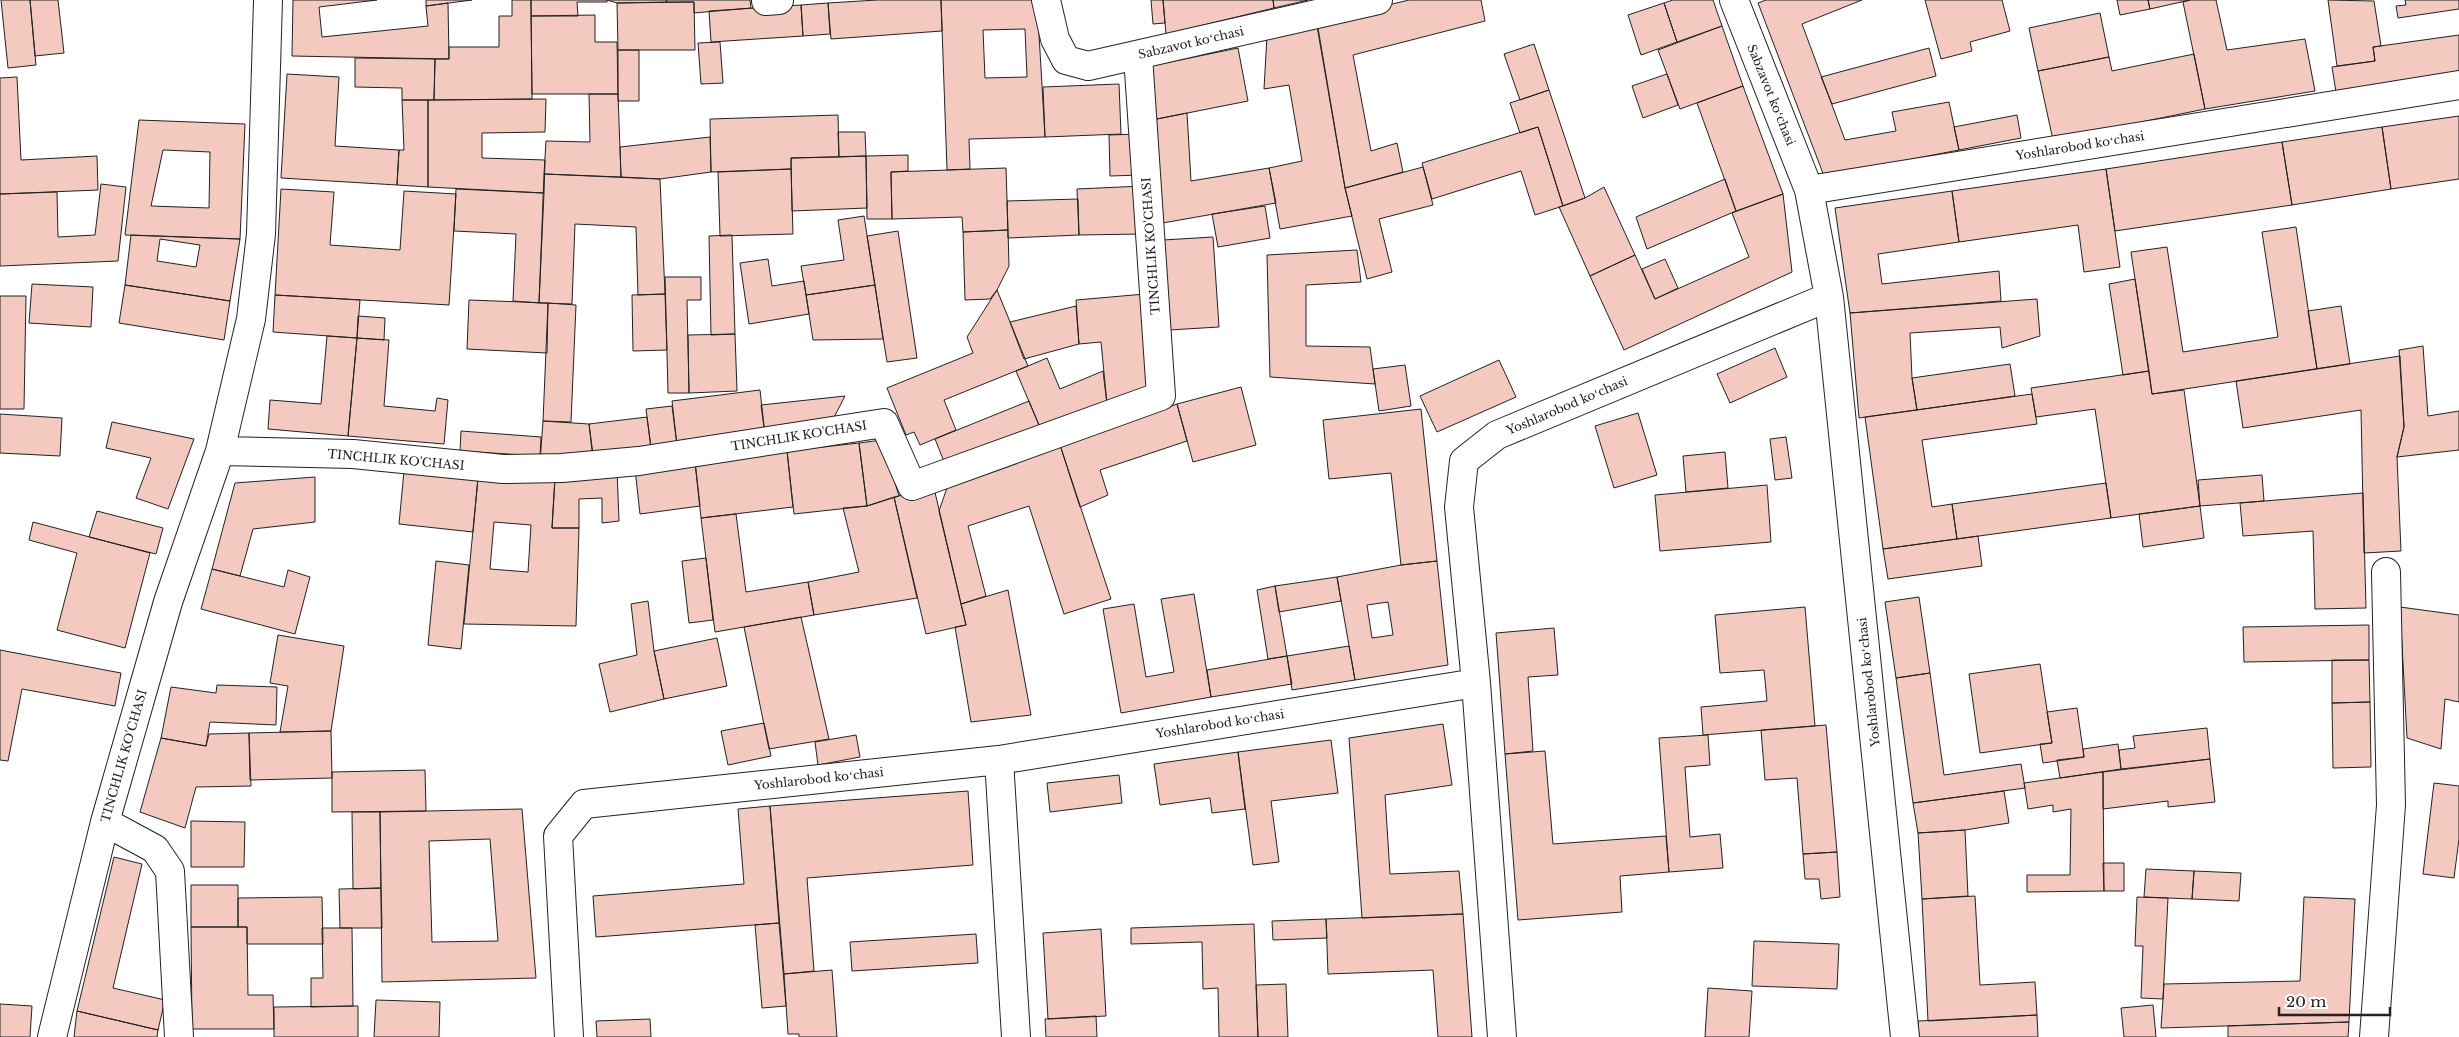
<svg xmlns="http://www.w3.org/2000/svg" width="2459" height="1037" viewBox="0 0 2459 1037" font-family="'Libre Baskerville',serif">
  <rect width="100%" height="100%" fill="#fff"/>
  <path fill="#f3c9c0" stroke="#222" fill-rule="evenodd" d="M1,0H30L36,65L8,68Z
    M30,0H58L64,53L35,56Z
    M293,0H377L319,7L322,37L428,26L426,6L448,3L449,59L292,56Z
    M426,0H472L426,6Z
    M512,0H531L532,99L434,100L435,59H449V47H499V16H512Z
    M531,0H607V2H577L578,16H531Z
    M607,0H666L667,2L617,3Z
    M666,0H750L751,8L694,13V2H667Z
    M877,0H941L942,31L831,39L828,3Z
    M941,0H1037L1045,137L969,139L970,169L947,170ZM1025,29L1027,77L985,78L983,30Z
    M1151,0H1163L1165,23L1153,24Z
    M1163,0H1273L1274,8L1166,34Z
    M1273,0H1308L1274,8Z
    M1409,0H1481L1485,21L1353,55L1371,151L1397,143L1403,172L1345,188L1317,22Z
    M1673,0H1713L1722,26L1677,42L1664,3Z
    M1766,0H1862L1802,24L1845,140L1896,131L1892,112L1949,102L1959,150L1824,176L1758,3Z
    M1925,0H2002L2010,31L1970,42L1972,51L1941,59Z
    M2117,0H2148L2150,9L2120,15Z
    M2148,0H2190L2150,9Z
    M2190,0H2216L2227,50L2305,39L2315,91L2205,109L2183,2Z
    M2328,0L2374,1L2381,46L2373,47L2375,61L2337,66Z
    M2405,0H2459V9L2398,18L2396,6L2406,5Z
    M694,2L695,50H618L617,3Z
    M828,3L830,34L803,36L801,5Z
    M1664,3L1677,42L1641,55L1628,15Z
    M801,5L803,36L711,42L709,11Z
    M2100,13L2109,57L2038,71L2029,28Z
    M595,15V42H617L618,94H532L531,16Z
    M1317,26L1345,188L1352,216L1280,229L1269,168L1302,161L1289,85L1264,89L1267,36Z
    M1722,26L1743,86L1680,109L1658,50Z
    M2459,35V75L2336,92L2332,67L2375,61L2373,47Z
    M720,42L723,83L701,84L698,43Z
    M1534,44L1549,90L1520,100L1504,54Z
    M1238,48L1248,101L1152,120L1141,68Z
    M1929,48L1936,76L1832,104L1821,77Z
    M618,50H639V101H618Z
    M2194,54L2205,109L2053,140L2038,71L2109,57L2112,71Z
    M355,58L435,59L434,100H402V88L355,87Z
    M287,74L339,77L335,146L399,150L397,185L281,178Z
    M1667,74L1678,105L1643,118L1632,86Z
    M17,77L21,160L97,156L98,190L0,194V78Z
    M1119,84L1121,134L1045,137L1043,87Z
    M1743,86L1783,194L1736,211L1697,103Z
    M1549,90L1585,198L1563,206L1538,127L1520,133L1510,103Z
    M589,94H618L621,177L544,174L546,141L590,142Z
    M546,99L545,132L482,133V158L545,160L544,193L428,187V100Z
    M402,100H428V187L397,185L399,150H404Z
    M1187,113L1191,181L1269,168L1276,203L1157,224L1152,120Z
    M838,115L839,157L791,158V169L711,172L710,119Z
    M2017,115L2021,138L1959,150L1954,127Z
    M2459,116V179L2391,189L2382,127Z
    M139,120L245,124L240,239L125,235ZM163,150L210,152L209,208L151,206Z
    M1538,127L1563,206L1535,215L1521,171L1432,199L1422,163Z
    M2382,127L2391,189L2292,205L2282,142Z
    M838,132H865L866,156L839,157Z
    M1140,134L1141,175L1110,176L1109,135Z
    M710,137L711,172L660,179L621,177L620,147Z
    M2282,142L2292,205L2115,231L2106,169Z
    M908,155V171L891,172L892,219H867L866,156Z
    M866,156L867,208L792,211L791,158Z
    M1423,167L1433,205L1379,219L1392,272L1367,279L1345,188Z
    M1006,168L1008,230L963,232L962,217L892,219L891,172Z
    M791,169L793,234L720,236L718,172Z
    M2106,169L2120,267L2084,272L2078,225L1959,242L1952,191Z
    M544,174L660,179L665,294L638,295L636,227L575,224L572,304L539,303Z
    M1725,179L1736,211L1647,249L1636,217Z
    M101,184L126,187L118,261L0,266V194L57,192L58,237L95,235Z
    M1143,186L1144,234L1079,235L1077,189Z
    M1604,187L1635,255L1590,276L1559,207L1585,198Z
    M281,189L334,192L330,245L400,250L404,191L456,194L449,305L275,295Z
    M456,189L544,193L539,303L513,301L516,234L454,231Z
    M1952,191L1959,242L1878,254L1882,284L1999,271L2001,301L1850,313L1835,208Z
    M1783,194L1792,272L1624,350L1590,276L1635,255L1655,299L1749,257L1732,213Z
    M1078,199L1079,235L1008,238L1007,201Z
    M1265,206L1270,238L1218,247L1212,214Z
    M864,216L875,285L806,295L801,266L844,260L838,220Z
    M2296,227L2317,369L2152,394L2131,252L2167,247L2183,352L2278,337L2262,232Z
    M1008,230L1009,266L997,290L990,299L965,300L963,232Z
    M898,231L917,358L887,362L867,236Z
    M131,235L240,239L230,301L125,285ZM160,239L200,245L196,267L157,261Z
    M732,235L735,334L711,335L709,236Z
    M1213,237L1219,327L1169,330L1163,240Z
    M1357,250L1361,282L1306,285V346L1370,347L1375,384L1270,377L1267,255Z
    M768,259L772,286L804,281L809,314L749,324L740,263Z
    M1665,259L1678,288L1655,299L1642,269Z
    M665,277H701V300H687L689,393H668Z
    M2135,279L2149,371L2123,375L2109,284Z
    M32,284L93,287L91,327L29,323Z
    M125,285L230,301L224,340L119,323Z
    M875,285L883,339L813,340L806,295Z
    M997,290L1028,366L944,400L956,430L920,445L914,432L906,435L887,388L973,353L967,337Z
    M665,294L667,350L633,351L632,295Z
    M1145,294L1154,385L1107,404L1101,342L1079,344L1076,300Z
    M275,295L360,300L357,338L273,332Z
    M0,296H26L24,409H0Z
    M2037,299L2040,336L2002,348L2000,327L1910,333L1912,378L1917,410L1859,418L1850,313Z
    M469,300L548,303L547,353L467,349Z
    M548,303L576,305L571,422L543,421Z
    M1076,306L1079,344L1024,359L1010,322Z
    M2341,306L2350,364L2317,369L2308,311Z
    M358,316L385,318L384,340L357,338Z
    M735,334L737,391L689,393L688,335Z
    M327,336L357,338L348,436L268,429L270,400L321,404Z
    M357,338L389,340L384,406L435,411L437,398L448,400L444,444L348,436Z
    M2423,346L2428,416L2459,411V450L2397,457L2404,427L2399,350Z
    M1775,348L1787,377L1730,403L1717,374Z
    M2400,356L2404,427L2397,457L2401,551L2364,553L2361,410L2243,428L2236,381Z
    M1047,358L1060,389L1103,371L1107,404L1041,430L1016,371Z
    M1499,360L1516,397L1437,432L1420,396Z
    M2010,364L2015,396L1917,410L1912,378Z
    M1405,365L1411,406L1379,411L1373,369Z
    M2149,371L2152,394L2184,390L2200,506L2111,518L2095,409L2036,417L2031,388Z
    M1241,387L1256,445L1193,462L1177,404Z
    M760,390L765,435L677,445L672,401Z
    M2032,394L2037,424L1922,440L1932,507L1952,504L1957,539L1883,549L1865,417Z
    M845,396L829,427L765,435L761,405Z
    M1029,401L1041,430L947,469L935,439Z
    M1177,404L1187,441L1100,470L1108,495L1080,507L1060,445Z
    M672,406L677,445L651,448L646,409Z
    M1421,409L1437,561L1401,565L1391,473L1329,479L1323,420Z
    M1638,413L1657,475L1614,488L1595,426Z
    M0,414L62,418L60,456L0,453Z
    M647,417L651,448L593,454L589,424Z
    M543,421L589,424L593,459L540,462Z
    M112,422L194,439L168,509L136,498L151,458L106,448Z
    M461,431L541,437L540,456L460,451Z
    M1786,437L1792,478L1775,480L1770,439Z
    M882,440L899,496L867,506L859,443Z
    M859,443L867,506L794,514L787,451Z
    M1060,445L1111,599L1064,614L1029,506L968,526L986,596L961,604L939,511L949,482Z
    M787,451L793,507L701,518L695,462Z
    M1725,452L1728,488L1686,492L1683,456Z
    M695,462L700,506L640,514L635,469Z
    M617,469L619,521L602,523V498L579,499V528H552L555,478Z
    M404,471L478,478L473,532L399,524Z
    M2262,475L2264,501L2200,506L2198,480Z
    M315,477V522L253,529L240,576L212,569L235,483Z
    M478,478H555L552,528H579L576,626L464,624ZM494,522L531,525L528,572L490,569Z
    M2106,483L2111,518L1957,539L1952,504Z
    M1767,485L1771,542L1660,551L1655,495Z
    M934,488L966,625L926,634L894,497Z
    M2363,493L2366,608L2315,609L2313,531L2243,536L2240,503Z
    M894,497L917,598L814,615L808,582L859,572L843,508L867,506Z
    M2200,506L2204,538L2143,547L2139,514Z
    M97,511L163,528L156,554L89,537Z
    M736,514L746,592L808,582L814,615L715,632L701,518Z
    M33,522L150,553L125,648L57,630L77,553L29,540Z
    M1978,536L1982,566L1888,579L1883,549Z
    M706,558L713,620L689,623L682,561Z
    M436,561L469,565L461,649L428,645Z
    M1437,561L1448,665L1355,680L1337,577L1401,565ZM1388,602L1393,635L1372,638L1367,605Z
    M212,569L284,587L288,570L310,577L295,634L201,609Z
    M1337,577L1341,601L1279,612L1275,586Z
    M1275,586L1287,656L1268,659L1257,590Z
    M1008,590L1031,715L971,722L955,627L966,625L961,604Z
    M1194,594L1211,697L1121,713L1103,609L1134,604L1146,677L1174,672L1161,599Z
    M1919,597L1930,673L1896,678L1885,602Z
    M648,601L654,651L664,699L610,712L599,664L637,655L631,604Z
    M1805,607L1815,726L1703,735L1701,707L1767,701L1764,670L1720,673L1715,615Z
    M2400,607L2459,615V702L2445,699L2441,749L2407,738Z
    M801,617L829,739L769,749L744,627Z
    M2369,625V660L2244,662L2243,627Z
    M1554,628L1558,675L1528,677L1533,751L1505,754L1496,633Z
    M278,635L344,646L331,731L280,732L288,686L270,683Z
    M717,638L727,686L664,699L654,651Z
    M1349,646L1355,680L1292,690L1287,656Z
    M0,650L121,673L115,706L22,689L8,761L0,760Z
    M1287,656L1292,684L1211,697L1207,670Z
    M2332,660H2369L2370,702L2332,703Z
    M2040,664L2052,743L1980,753L1969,674Z
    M1930,673L1944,775L2021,764L2025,788L1913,803L1896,678Z
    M217,685L277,687L276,725L210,722L206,746L161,738L171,687L216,693Z
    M2370,702L2371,767L2333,768L2332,703Z
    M2077,708L2084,757L2043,763L2040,744L2052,743L2047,712Z
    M764,723L771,756L728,765L721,731Z
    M1443,724L1452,785L1385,795L1390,874L1459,871L1463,914L1362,918L1349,738Z
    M1826,725L1837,852L1803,854L1797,778L1765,780L1761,730Z
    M2207,728L2210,759L2121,769L2119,750L2135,748L2133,736Z
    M331,731L332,778L250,780L249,733Z
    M249,733L251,786L196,787L185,828L140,812L161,738L206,746L209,734Z
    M856,735L860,757L818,765L815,742Z
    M1708,735L1710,765L1685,767L1690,837L1720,834L1723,868L1669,872L1659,738Z
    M1331,740L1338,793L1271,801L1279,862L1253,865L1238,752Z
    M2118,744L2121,769L2060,778L2057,760L2084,757L2083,749Z
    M1545,751L1553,844L1666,836L1669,872L1620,876L1622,912L1518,920L1505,754Z
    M1238,752L1245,809L1212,813L1210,798L1160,805L1154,764Z
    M2210,759L2215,802L2168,807V801L2103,809V772Z
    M425,770L426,811L332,812V772Z
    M2103,772L2104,891L2027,892V875H2070L2071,809L2053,812V805L2028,809L2024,783Z
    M1119,775L1122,803L1050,812L1047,783Z
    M2434,783L2459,786V839L2454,878L2423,874Z
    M968,791L973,865L807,878L814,971L784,974L770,806Z
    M2004,791L2009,823L1965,830L1918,833L1913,803Z
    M770,806L779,923L596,937L593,896L744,884L738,809Z
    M522,809L536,978L382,982L380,812ZM490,839L498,941L432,942L429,841Z
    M352,812H380L381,888L353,889Z
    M191,821L245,822L244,867H191Z
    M1965,830L1968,896L1922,899L1918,833Z
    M1837,852L1840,897L1821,899L1819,879H1805L1803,854Z
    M114,857L142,864L113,988L165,1000L158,1030L77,1011Z
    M2103,863H2124V891H2104Z
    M2146,869L2194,871L2192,899L2144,897Z
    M2194,871L2241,873L2239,901L2192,899Z
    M191,885H238V927H191Z
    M381,888L382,928H340L339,889Z
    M1975,896L1980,985L2035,982L2037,1015L1928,1021L1922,899Z
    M322,897L323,944H247V927H238V898Z
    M2137,897L2168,898L2163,999L2141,998L2143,946H2135Z
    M2304,897L2355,899L2349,1022L2161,1028L2164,984L2300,981Z
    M1463,914L1472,1037H1438L1433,970L1328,974L1326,919Z
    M1326,919L1327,938L1273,940L1272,921Z
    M779,923L786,1006L762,1008L755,925Z
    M1254,924L1258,1037H1219L1218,988L1203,989L1202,942L1131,944V928Z
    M191,927H247L248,995H273L274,1029H192Z
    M322,928H352L353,1006L311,1007V978H323Z
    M1101,929L1106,1016L1048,1019L1043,933Z
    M976,934L978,963L852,971L850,942Z
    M1754,941L1839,944L1837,989L1752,986Z
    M832,970L837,1037H799V1034H788L784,974Z
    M1286,984L1288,1037H1258L1256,985Z
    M1708,988L1752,991L1749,1037H1705Z
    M376,1000L440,1002L439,1037H374Z
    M0,1004L32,1006L30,1037H0Z
    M2153,1005L2156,1037H2124L2121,1008Z
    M358,1006V1037H274V1007Z
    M77,1011L158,1030L157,1037H74Z
    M2037,1015L2038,1037H1919L1918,1021Z
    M1096,1016L1097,1037H1046L1045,1019Z
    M650,1019L651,1037H597L596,1021Z
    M2349,1022L2348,1037H2228V1026Z"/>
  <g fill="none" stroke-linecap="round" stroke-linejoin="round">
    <g stroke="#222" stroke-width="30">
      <path id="minor" d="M1046,0L1055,39L1066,60L1088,66L1378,0
        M1734,0L1809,190
        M766,1L779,0
        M220,451L353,454L503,469L562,468L639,461L884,423L912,486L1161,396L1138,56
        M1476,683L1502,1037
        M999,760L1016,1037
        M105,822L155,849L170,871L179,1037
        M52,1037L105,822L168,602L220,451L251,319L261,234L268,0
        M569,1037L558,836L584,804L999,760L1476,683L1459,507L1464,461L1497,435L1829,297
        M1905,1037L1829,297L1809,190L2459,85
        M2374,1037L2391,805L2386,572"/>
    </g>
    <use href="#minor" stroke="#fff" stroke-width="28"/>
  </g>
  <g text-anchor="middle" stroke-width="4" stroke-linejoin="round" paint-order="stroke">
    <g font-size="12" fill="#222" stroke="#fff">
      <text transform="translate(1191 43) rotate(-13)" y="4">Sabzavot koʻchasi</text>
      <text transform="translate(1771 95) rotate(68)" y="4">Sabzavot koʻchasi</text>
      <text transform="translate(2080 146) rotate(-9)" y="4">Yoshlarobod koʻchasi</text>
      <text transform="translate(1151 246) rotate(-94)" y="4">TINCHLIK KO'CHASI</text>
      <text transform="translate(1567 406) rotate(-23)" y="4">Yoshlarobod koʻchasi</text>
      <text transform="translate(799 436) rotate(-9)" y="4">TINCHLIK KO'CHASI</text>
      <text transform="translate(396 460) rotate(5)" y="4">TINCHLIK KO'CHASI</text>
      <text transform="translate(1869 682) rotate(-96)" y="4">Yoshlarobod koʻchasi</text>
      <text transform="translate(1220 724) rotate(-9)" y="4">Yoshlarobod koʻchasi</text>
      <text transform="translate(124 756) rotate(-74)" y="4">TINCHLIK KO'CHASI</text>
      <text transform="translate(819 779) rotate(-6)" y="4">Yoshlarobod koʻchasi</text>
    </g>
  </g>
  <path d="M2279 1007v8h111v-8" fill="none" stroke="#222222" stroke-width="2.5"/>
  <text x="2286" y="1007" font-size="15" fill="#222222" stroke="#ffffff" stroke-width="4" paint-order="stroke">20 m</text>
</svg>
